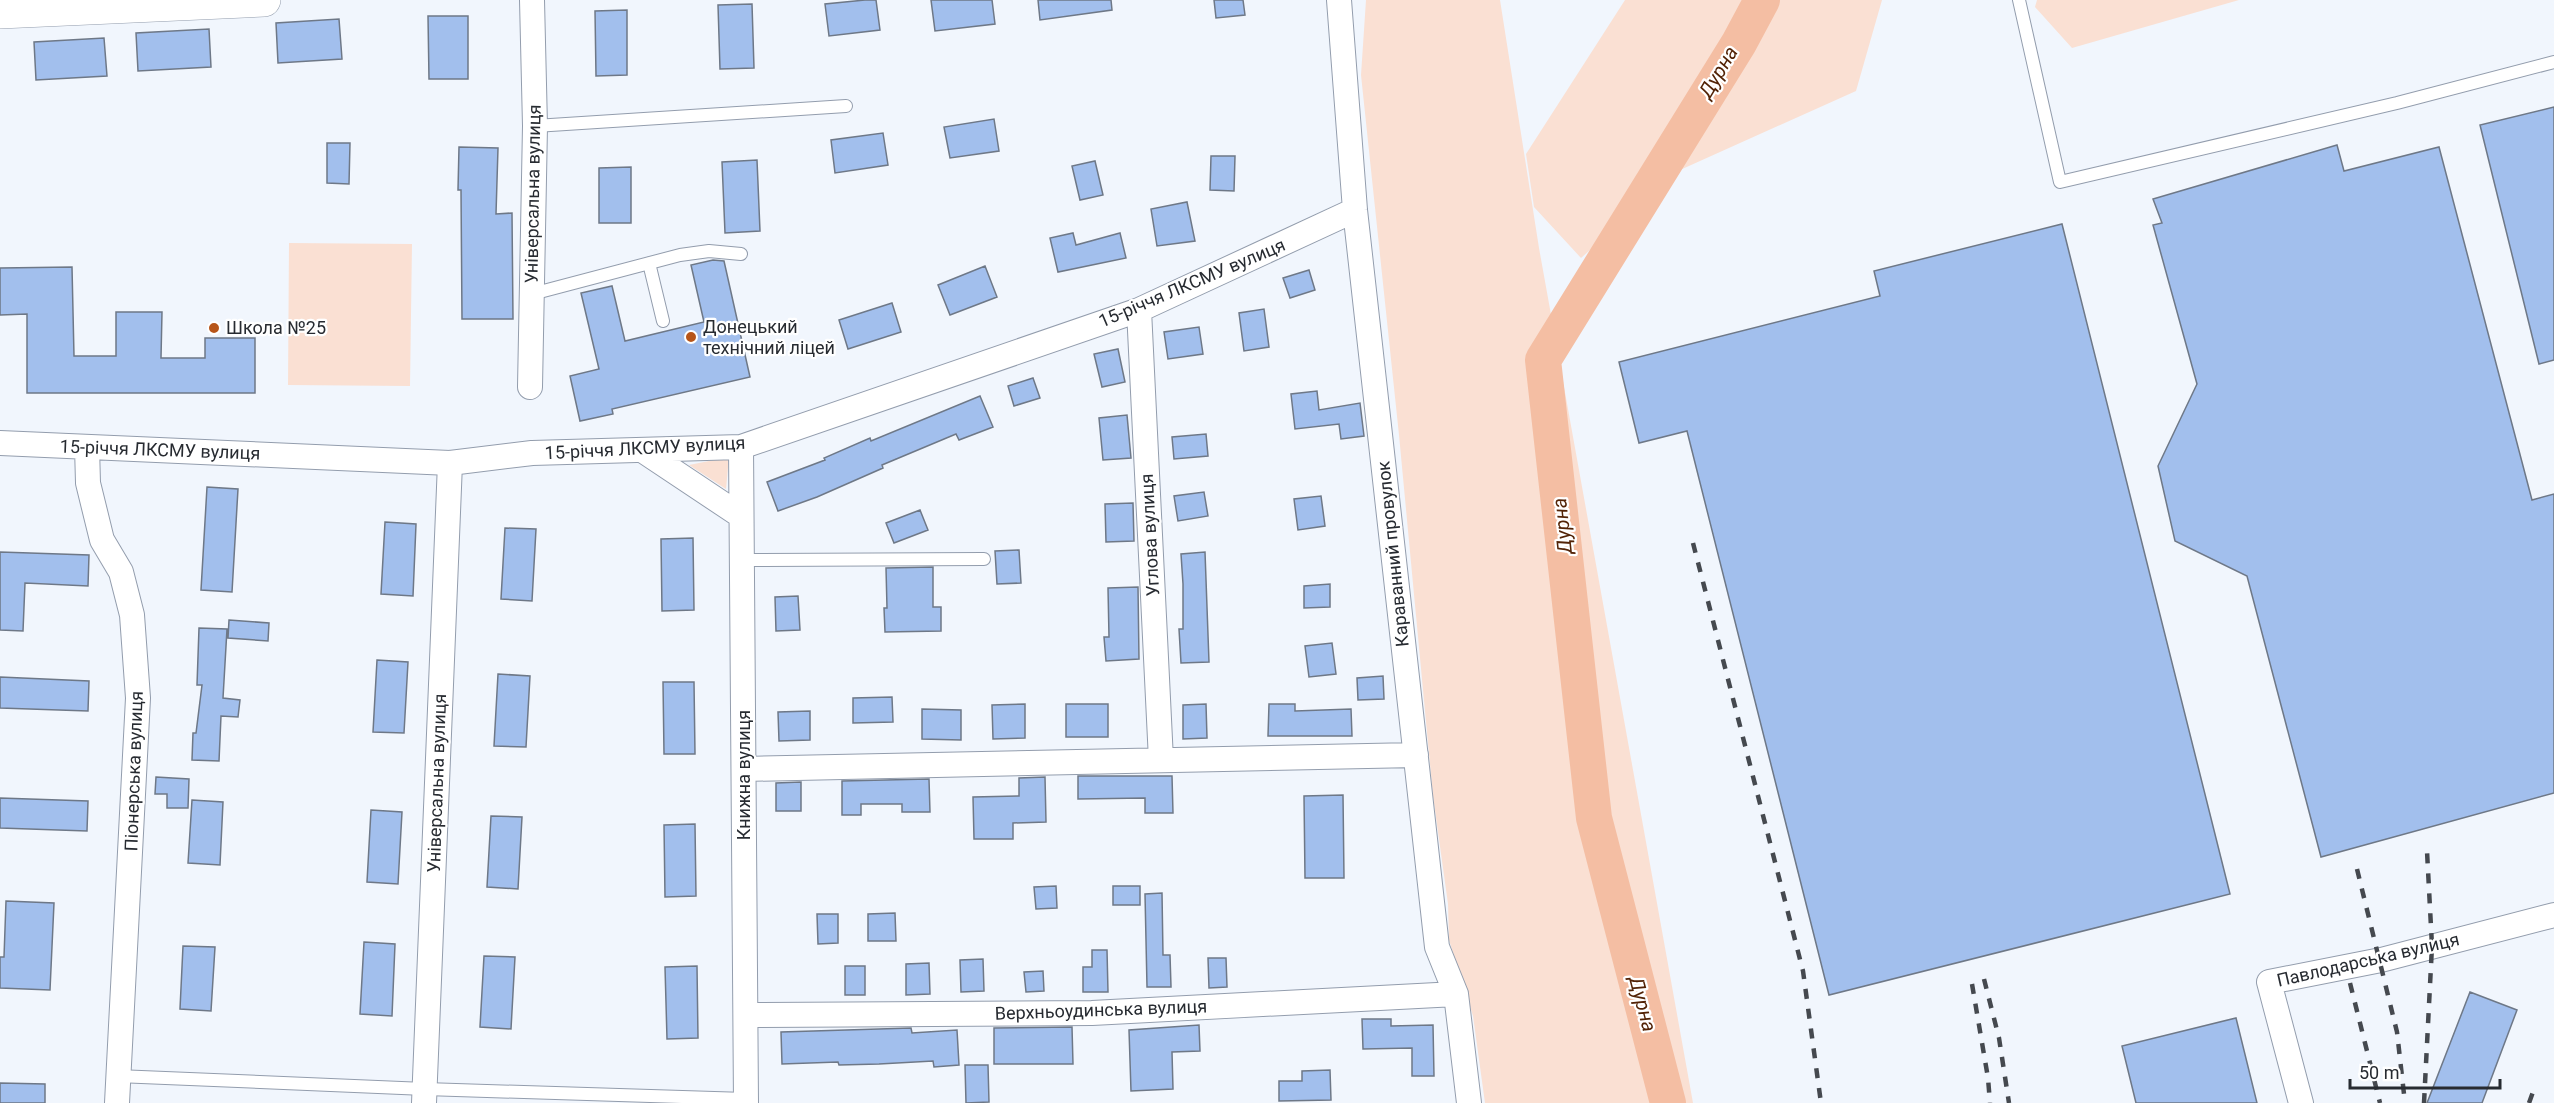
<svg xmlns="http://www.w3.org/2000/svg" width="2554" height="1103" viewBox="0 0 2554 1103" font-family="Roboto,sans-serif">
  <rect width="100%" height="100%" fill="#f1f6fd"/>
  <path fill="#fae0d3" d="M1366,0H1500L1539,248L1693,1103H1485L1473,1016L1449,940L1448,904L1433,796L1399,435L1361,75Z
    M1625,0H1882L1856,91L1680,170L1581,258L1534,207L1526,154Z
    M2037,0H2239L2072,48L2035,7Z
    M289,243L412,244L410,386L288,385Z
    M729,457L726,489L689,465Z"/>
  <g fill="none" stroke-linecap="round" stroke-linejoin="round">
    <path stroke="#f4bea3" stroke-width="36" d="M1668,1103L1594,818L1543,360L1739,43L1762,0"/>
  </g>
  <path fill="#a2bfed" stroke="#6e7887" stroke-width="1.5" d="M865,0H876L880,30L829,36L825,4Z
    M931,0H992L995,24L935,31Z
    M1038,0H1111L1112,10L1040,20Z
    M1214,0H1243L1245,15L1216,18Z
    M752,4L754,68L720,69L718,5Z
    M627,10V75L596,76L595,11Z
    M428,16H468V79H429Z
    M339,19L342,59L278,63L276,23Z
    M209,29L211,67L138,71L136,33Z
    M104,38L107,76L36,80L34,42Z
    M2554,107V360L2539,364L2480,125Z
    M994,119L999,151L950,158L944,127Z
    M883,133L888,165L835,173L831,140Z
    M327,143H350L349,184L327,183Z
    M2337,145L2344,171L2439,147L2532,500L2554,494V793L2321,857L2247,576L2175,541L2158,466L2197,384L2153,225L2162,223L2153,199Z
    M459,147L498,148L496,214L512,213L513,319H462L461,190H458Z
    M1211,156H1235L1234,191L1210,190Z
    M757,160L760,231L725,233L722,162Z
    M1095,161L1103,195L1080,200L1072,166Z
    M631,167V223H599V168Z
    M1187,202L1195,241L1157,246L1151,209Z
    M2062,224L2230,894L1829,995L1687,431L1639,443L1619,362L1880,296L1874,271Z
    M1073,233L1076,245L1120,233L1126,258L1058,272L1050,238Z
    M713,260L724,261L750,377L612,409L613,414L580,421L570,376L599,369L581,293L612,286L625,341L704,322L691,265Z
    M985,266L997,297L950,315L938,285Z
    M72,267L74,356H116V312H162L161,358H205V338H255V393H27V314L0,315V268Z
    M1309,270L1315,290L1290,298L1283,278Z
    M892,303L901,332L848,349L839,320Z
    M1264,309L1269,347L1244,351L1239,313Z
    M1199,327L1203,354L1168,359L1164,332Z
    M1118,349L1125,382L1102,387L1094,354Z
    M1033,378L1040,398L1014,406L1008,386Z
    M1317,391L1319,410L1360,403L1364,436L1341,439L1339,424L1295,429L1291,394Z
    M980,396L993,427L959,440L956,434L882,465L883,468L817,497L778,511L767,482L825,460L824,458L870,438L871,441Z
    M1127,415L1131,458L1103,460L1099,418Z
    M1206,434L1208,456L1174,459L1172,437Z
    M207,487L238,489L232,592L201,590Z
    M1204,492L1208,516L1178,521L1174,496Z
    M1321,496L1325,526L1298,530L1294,499Z
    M1133,503L1134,541L1106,542L1105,504Z
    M920,510L928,530L894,543L886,523Z
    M385,522L416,524L413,596L381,594Z
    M505,528L536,529L532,601L501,599Z
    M693,538L694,610L662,611L661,539Z
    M1019,550L1021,583L997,584L995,551Z
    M0,552L89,555L88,586L25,583L23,631L0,630Z
    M1205,552L1209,662L1181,663L1179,629H1183V584L1181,554Z
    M933,567V607H941V631L885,632L884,608H887L886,568Z
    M1330,584V607L1304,608V586Z
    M1138,587L1139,659L1106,661L1104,637H1109L1108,588Z
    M798,596L800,630L776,631L775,597Z
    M229,620L269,623L268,641L228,638Z
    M199,628L227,629L223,698L240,700L238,717L221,716L219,761L192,760L193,733H196L202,685H197Z
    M1332,643L1336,674L1309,677L1305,646Z
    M377,660L408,662L404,733L373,732Z
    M498,674L530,676L526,747L494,746Z
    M1383,676L1384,699L1358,700L1357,678Z
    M0,677L89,681L88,711L0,708Z
    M663,682H694L695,754H664Z
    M892,697L893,722L853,723V698Z
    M1025,704V738L993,739L992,705Z
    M1066,704H1108V737H1066Z
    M1206,704L1207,738L1183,739V705Z
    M1269,704H1295V711L1351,709L1352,736H1268Z
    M922,709L961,710V740L922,739Z
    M810,711V740L779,741L778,712Z
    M1078,776H1172L1173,813H1145V798L1078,799Z
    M156,777L189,779L188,808H167V794H155Z
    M1045,777L1046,822L1013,823V839H974L973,797L1019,796V778Z
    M929,779L930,812H902V804H861V815H842V781Z
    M801,782V811H776V783Z
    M1343,795L1344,878H1305L1304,796Z
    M0,798L88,801L87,831L0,828Z
    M192,800L223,802L220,865L188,863Z
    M371,810L402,812L398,884L367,882Z
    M491,816L522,817L518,889L487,887Z
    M695,824L696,896L665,897L664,825Z
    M1056,886L1057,908L1036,909L1034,887Z
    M1113,886H1140V905H1113Z
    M1162,893L1163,955H1170L1171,987H1147L1145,894Z
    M6,901L54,903L50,990L0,988V957H4Z
    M895,913L896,941H868V914Z
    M817,914H838V943L818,944Z
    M364,942L395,944L392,1016L360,1014Z
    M183,946L215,947L211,1011L180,1009Z
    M1092,950H1107L1108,992H1083V967H1092Z
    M484,956L515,957L511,1029L480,1027Z
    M1208,958H1226L1227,987L1209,988Z
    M983,959L984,991L961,992L960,960Z
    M929,963L930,994L906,995V964Z
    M697,966L698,1038L667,1039L665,967Z
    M845,966H865V995H845Z
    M1043,971L1044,991L1026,992L1024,972Z
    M2470,992L2517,1010L2482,1103H2427Z
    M2236,1018L2257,1103H2136L2122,1046Z
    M1362,1019H1391V1026L1433,1025L1434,1076H1412V1048L1363,1049Z
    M1199,1025L1200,1051L1172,1052L1173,1089L1131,1091L1129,1030Z
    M1072,1027L1073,1064H994V1028Z
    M911,1028L912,1033L957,1030L959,1065L934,1067L933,1061L879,1064L839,1065L838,1062L782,1064L781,1032Z
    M965,1065H988L989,1102L966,1103Z
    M1330,1070L1331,1100L1279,1101V1081H1302V1071Z
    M0,1083L45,1084V1103H0Z"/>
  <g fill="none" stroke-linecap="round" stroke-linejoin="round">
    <g stroke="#939dad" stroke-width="14">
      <path id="service" d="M2019,0L2060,182L2397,103L2554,62
        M535,126L846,106
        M649,263L663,321
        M532,294L680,255L709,251L741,254
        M742,560L984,559
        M117,1076L425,1089L746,1099"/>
    </g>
    <g stroke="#939dad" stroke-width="26">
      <path id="minor" d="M1339,0L1355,210L1437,947L1456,994L1469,1103
        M1139,310L1161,760
        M530,387L535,126L532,0
        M0,443L450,463L532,453L741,447L1139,310L1355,210
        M87,447L88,483L102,540L121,572L132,615L138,698L117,1103
        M741,447L746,1103
        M642,450L741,516
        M744,769L1416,755
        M746,1015L1092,1013L1456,994
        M424,1103L450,463
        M2301,1103L2269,982L2381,960L2554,915"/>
    </g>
    <g stroke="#939dad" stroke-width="34">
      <path id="secondary" d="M0,12L264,0"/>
    </g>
    <use href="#service" stroke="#fff" stroke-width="12"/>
    <use href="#minor" stroke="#fff" stroke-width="24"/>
    <use href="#secondary" stroke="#fff" stroke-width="33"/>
    <path stroke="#45494f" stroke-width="4.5" stroke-dasharray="10 10" stroke-linecap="butt" d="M1693,543L1803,971L1821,1103
      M2357,869L2397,1032L2405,1103
      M1984,979L1999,1038L2009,1103
      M2350,983L2380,1103
      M1972,984L1988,1078L1990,1103
      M2424,1103L2432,946L2427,851
      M2529,1103L2533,1092"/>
  </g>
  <g fill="#b75519" stroke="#fff" stroke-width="2">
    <circle cx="214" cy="328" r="6"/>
    <circle cx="691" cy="337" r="6"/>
  </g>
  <g text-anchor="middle" stroke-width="4.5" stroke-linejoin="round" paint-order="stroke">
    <g font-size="18" fill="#272b31" stroke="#fff">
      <text transform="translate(533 194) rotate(-89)" y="6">Універсальна вулиця</text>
      <text transform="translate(1192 283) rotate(-23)" y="6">15-річчя ЛКСМУ вулиця</text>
      <text transform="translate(645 448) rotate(-3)" y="6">15-річчя ЛКСМУ вулиця</text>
      <text transform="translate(160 450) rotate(2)" y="6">15-річчя ЛКСМУ вулиця</text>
      <text transform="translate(1150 535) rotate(-93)" y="6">Углова вулиця</text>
      <text transform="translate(1393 554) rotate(-96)" y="6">Караванний провулок</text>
      <text transform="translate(134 771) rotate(-88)" y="6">Піонерська вулиця</text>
      <text transform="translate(744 775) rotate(-90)" y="6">Книжна вулиця</text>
      <text transform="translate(437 783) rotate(-88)" y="6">Універсальна вулиця</text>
      <text transform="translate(2368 960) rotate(-13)" y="6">Павлодарська вулиця</text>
      <text transform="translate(1101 1010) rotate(-2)" y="6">Верхньоудинська вулиця</text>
    </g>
    <g font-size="18" fill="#272b31" stroke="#fff" text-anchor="start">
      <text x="703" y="333">Донецький<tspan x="703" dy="21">технічний ліцей</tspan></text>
      <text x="226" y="334">Школа №25</text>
    </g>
    <g font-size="20" font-style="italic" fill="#532306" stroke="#fff">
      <text transform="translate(1718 72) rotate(-59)" y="7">Дурна</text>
      <text transform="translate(1562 526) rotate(-96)" y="7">Дурна</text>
      <text transform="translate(1643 1004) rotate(75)" y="7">Дурна</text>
    </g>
  </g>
  <path d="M2350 1079v9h150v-9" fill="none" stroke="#272b31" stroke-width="3"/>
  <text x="2359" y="1079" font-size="18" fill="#272b31" stroke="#ffffff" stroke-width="4.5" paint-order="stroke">50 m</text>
</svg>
